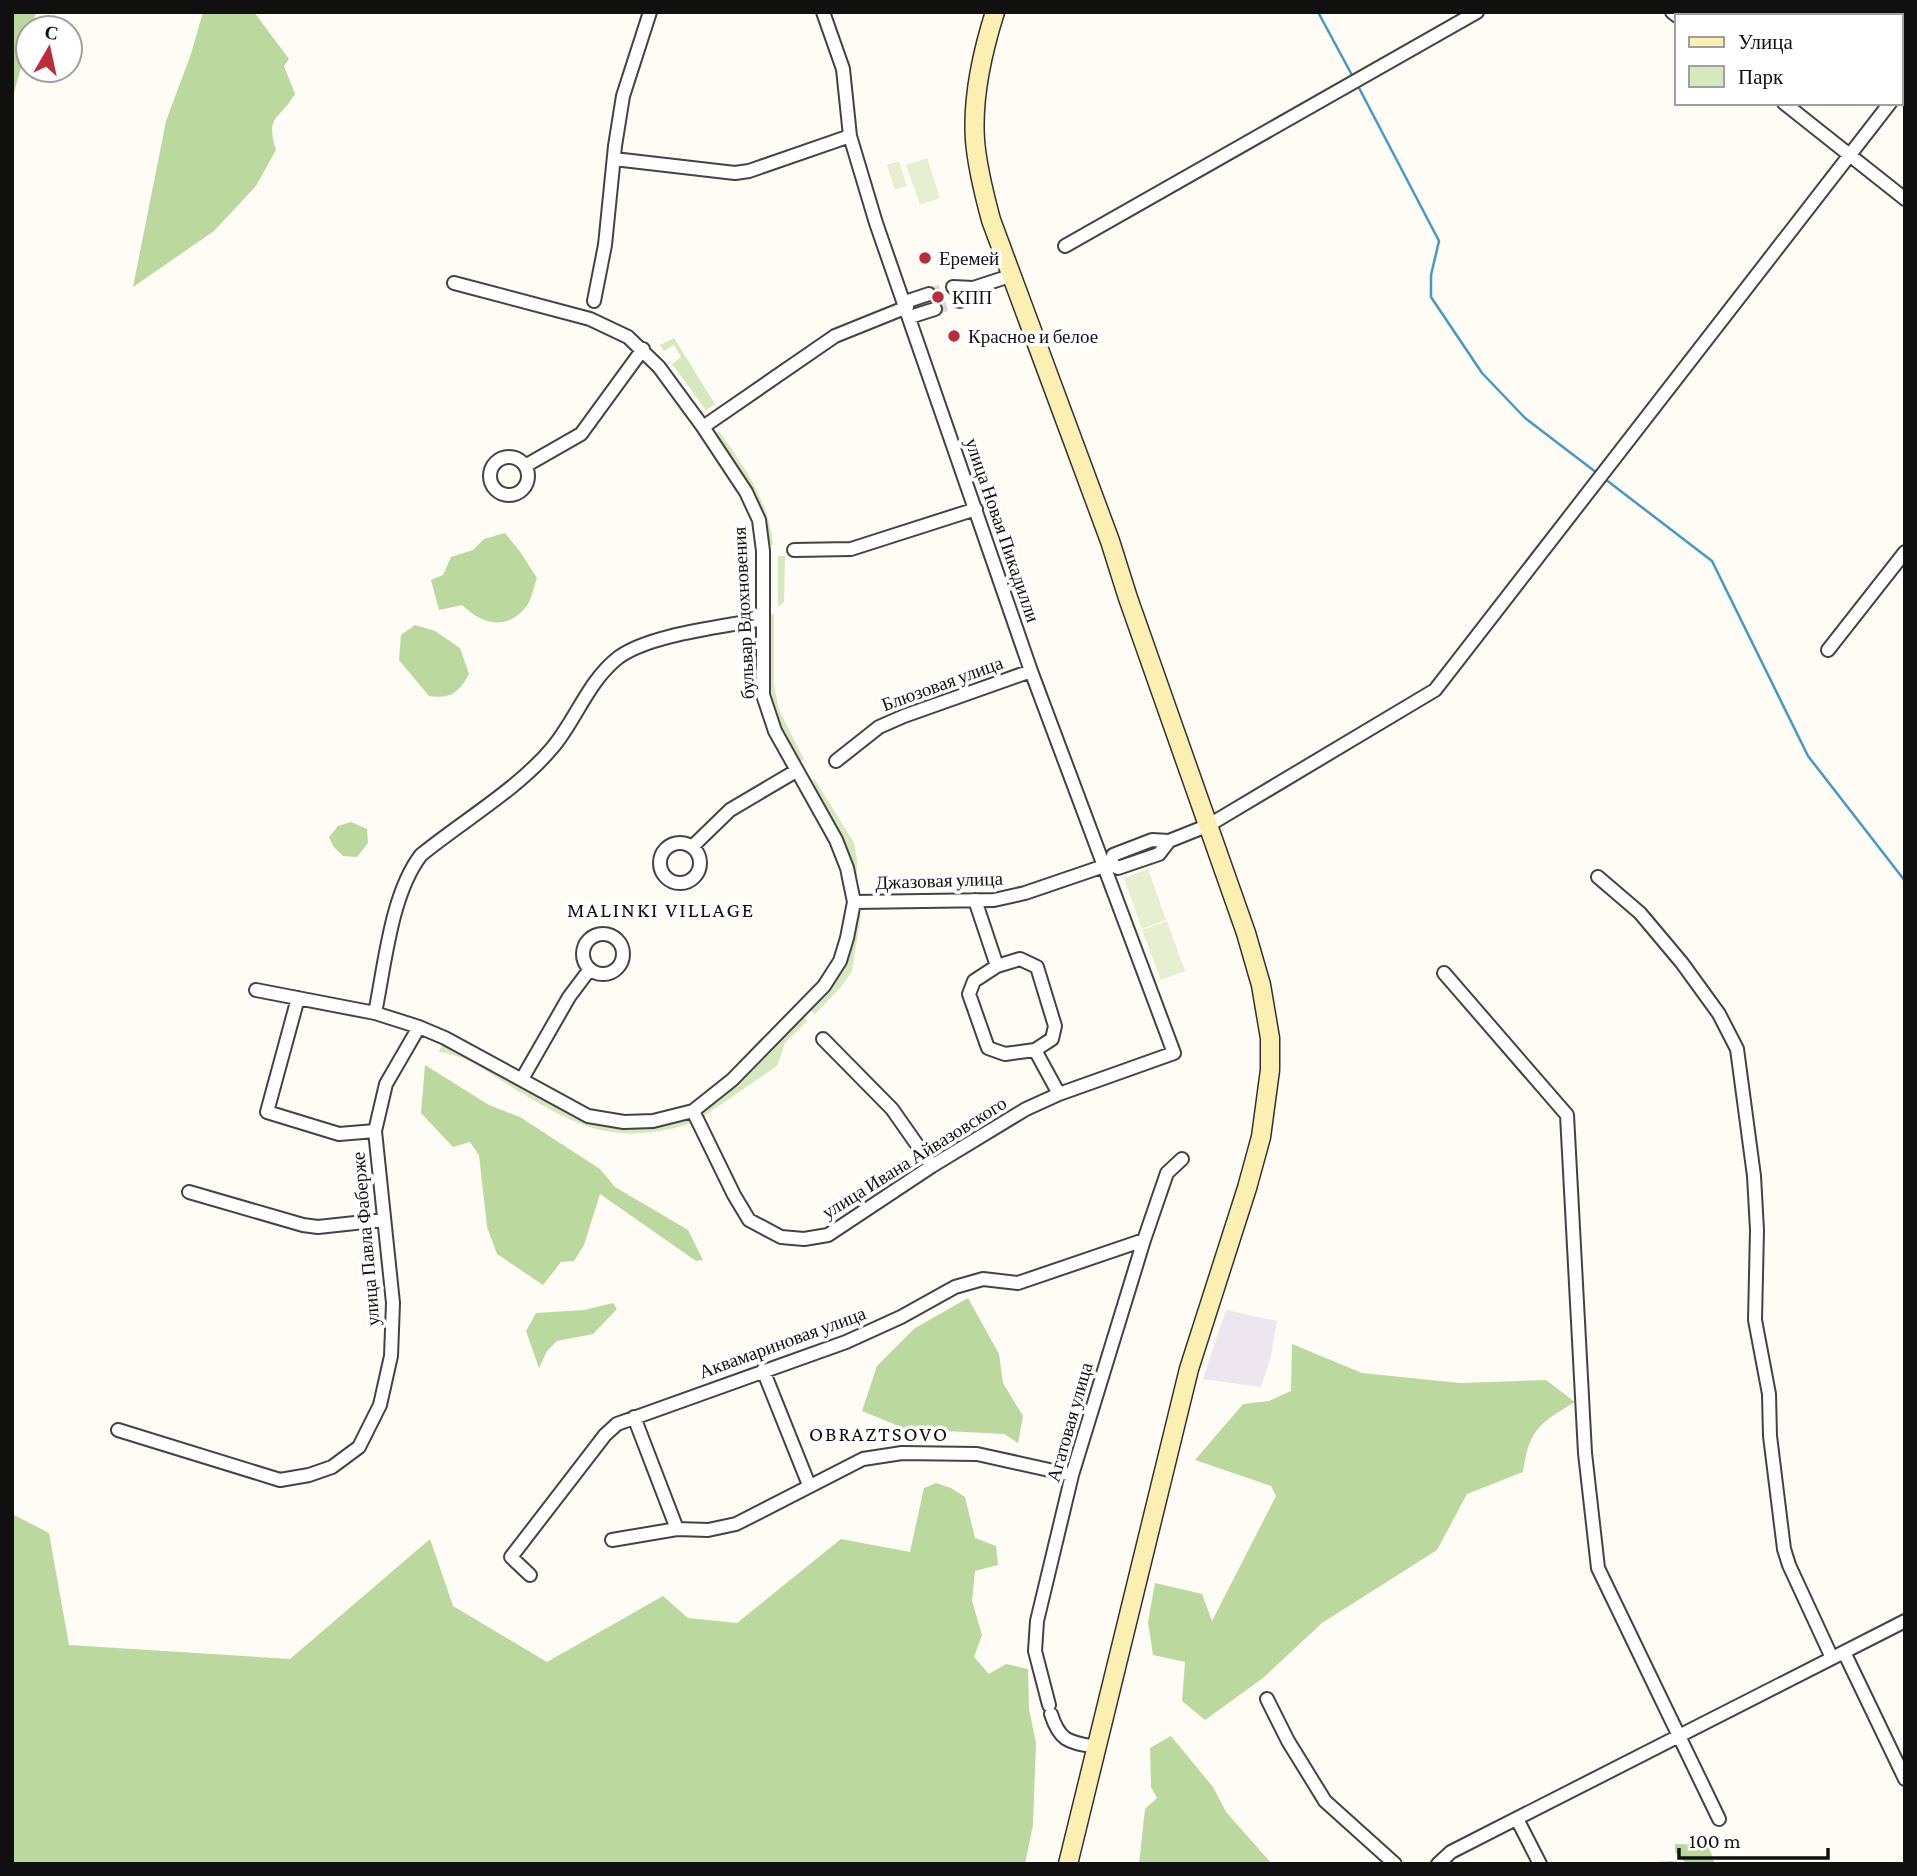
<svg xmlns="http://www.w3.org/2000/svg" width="1917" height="1876" viewBox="0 0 1917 1876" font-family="'Crimson Pro',serif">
  <rect width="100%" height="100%" fill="#fefcf4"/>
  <path fill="#ede6ee" d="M1226,1310L1277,1321L1271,1356L1261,1387L1203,1379Z"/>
  <path fill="#d6e8be" d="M674,338L715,404L706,410L672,364L681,357L674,345L664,351L660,345Z
    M719,431C744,467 769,500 773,545L767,546L717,439L715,434Z
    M778,556H785L784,602L778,607Z
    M768,614H774V685L779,710L804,759L798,762L775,718L768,691Z
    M815,780L854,843L857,860V885H855L809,782Z
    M855,914L861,915L852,971L841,987L815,1014L810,1009L832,983Z
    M803,1015L807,1021L785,1043L777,1066L704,1116V1107Z
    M442,1044H449L624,1127L656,1126L689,1118L692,1123C609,1149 571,1123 502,1081C480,1067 466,1056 439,1052Z"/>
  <path fill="#bbd99e" d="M12,12H36L32,28H28V42L12,100Z
    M203,12H254L289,59L284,66L295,94C279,121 265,115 276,150L256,186L214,231L133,287L166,121L191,54Z
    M505,533L521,553L537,578C534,586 532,597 528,604C508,632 483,625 462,605L439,610L431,580L443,575L451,557L473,550L484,539Z
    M415,625L435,631L460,648L469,674C459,693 450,699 429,696L399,660L401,635Z
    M351,822L367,829L368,843L357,857L343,856L333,846L329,837L338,826Z
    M425,1065L489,1105L520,1117L600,1169L615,1187L688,1230L703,1260L696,1261L600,1194L584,1245L574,1261L561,1262L543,1285L497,1254L487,1227L479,1155L470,1142L453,1147L421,1113Z
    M968,1298L999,1354L1003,1383L1023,1416L1018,1443L1004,1434L906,1429L862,1411L877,1366L915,1328Z
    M613,1303L617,1309L593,1334L557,1341L547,1351L539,1368L526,1331L536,1313L584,1310Z
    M1292,1344L1362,1373L1460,1383L1546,1380L1575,1402C1540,1423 1529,1429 1523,1472L1467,1494L1437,1550L1322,1623L1263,1678L1205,1720L1182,1701L1185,1662L1153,1655L1148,1622L1155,1583L1202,1594L1212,1621L1276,1496L1271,1486L1195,1460L1243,1404L1269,1401L1291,1391Z
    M936,1483L951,1488L965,1497L975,1538L996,1546L998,1565L975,1571L972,1601L982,1635L974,1657L989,1674L1006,1664L1028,1669L1029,1709L1036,1743L1033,1825L1025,1864H12V1514L49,1533L69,1645L290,1659L430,1539L453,1606L547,1662L663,1596L688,1618L737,1623L841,1539L910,1552L924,1488Z
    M1171,1736L1213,1787L1226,1812L1272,1864H1139L1145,1809L1157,1798L1151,1787L1150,1748Z
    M1675,1844L1708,1845L1715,1864H1652L1653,1862L1671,1861L1686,1863L1675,1852Z"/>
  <path fill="#e6f0d0" d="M927,158L940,198L920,205L906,165Z
    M899,161L907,186L895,190L887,165Z
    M1148,869L1166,920L1142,929L1124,878Z
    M1167,921L1185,971L1161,980L1142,930Z"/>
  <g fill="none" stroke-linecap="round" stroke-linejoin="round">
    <path stroke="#4599c8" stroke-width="2.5" d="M1318,12L1353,77
      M1358,86L1439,241L1431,275V297L1482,373L1525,418L1597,473
      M1605,479L1712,561L1808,756L1905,881"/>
    <path stroke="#dad9d2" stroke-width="12" stroke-dasharray="12 6" stroke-linecap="butt" d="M929,294L953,287
      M935,309L960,301"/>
    <g stroke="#434343" stroke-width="16">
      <path id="street" d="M1672,12L1677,16
        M1901,88L1905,83
        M1784,103L1905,199
        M614,159L735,173L749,171L850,136
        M1065,246L1477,12
        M953,287L973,288L960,301
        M973,288L1010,276
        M594,301L605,245L615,146L623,96L650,12
        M905,302L929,294
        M910,317L935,309
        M703,427L835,336L907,307
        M490 476a19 19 0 1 1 38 0a19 19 0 1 1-38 0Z
        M525,466L581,434L643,349
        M794,550L851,549L976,509
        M1828,650L1905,552
        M836,761L879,727L904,716L1031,671
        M1152,840L1169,841L1159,854L1118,868L1111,864L1113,855Z
        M1169,841L1209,825L1435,690L1890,103
        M660 863a20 20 0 1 1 40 0a20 20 0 1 1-40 0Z
        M692,847L730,810L796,771
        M1598,877L1640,913L1682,963L1719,1014L1737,1049L1754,1176L1757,1230L1755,1320L1769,1394L1770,1436L1784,1549L1789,1565L1832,1658
        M975,900L997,966L1020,959L1037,967L1055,1026L1052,1039L1035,1050L1059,1094
        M854,902L994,900L1025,893L1110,864
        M583 954a20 20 0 1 1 40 0a20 20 0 1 1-40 0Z
        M997,966L974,981L969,994L988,1048L1005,1054L1035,1050
        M1444,973L1567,1115L1585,1453L1598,1568L1719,1819
        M256,990L375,1013L419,1027L445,1038L588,1116L624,1122L653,1121L693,1111L732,1080L824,986L840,961L847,938L854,902L847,868L836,840L775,731L763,695V551L759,520L746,492L703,427L659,367L628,337L590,319L454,283
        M298,998L267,1112L339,1134L375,1131
        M375,1013C385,964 391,894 421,855C464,820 518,789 553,747C577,718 588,681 619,657C651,634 723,627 762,619
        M823,1039L892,1109L932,1166
        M522,1079L569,997L590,969
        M693,1111L734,1195L749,1220L781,1237L804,1239L828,1235L932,1166L1026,1109L1059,1094L1174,1053L1031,671L876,223L850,136L843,69L823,12
        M189,1192L303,1225L318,1227L383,1220
        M763,1370L809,1485
        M634,1417L677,1529
        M118,1430L280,1480L309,1475L332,1467L359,1447L380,1405L391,1356L393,1303L375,1131L386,1084L419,1027
        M612,1540L677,1529L708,1530L736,1524L863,1459L902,1453L977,1454L1072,1475
        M530,1575L511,1557L605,1435L617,1424L846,1342L901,1317L955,1287L983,1279L1018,1283L1144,1240
        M1844,1652L1905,1779
        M1267,1699L1288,1741L1325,1801L1395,1864
        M1049,1705L1035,1651L1037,1621L1072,1475L1144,1240L1167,1173L1182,1159
        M1051,1714C1060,1742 1069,1742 1096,1747
        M1517,1819L1540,1864
        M1438,1864L1451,1852L1905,1621"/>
    </g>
    <g stroke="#323232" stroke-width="21">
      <path id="secondary" d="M995,12C982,53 972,97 975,140C977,167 984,194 991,220L1110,541L1128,598L1246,933L1261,985L1270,1038V1070L1261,1137L1247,1188L1189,1369L1068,1864"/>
    </g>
    <use href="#street" stroke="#fff" stroke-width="12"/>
    <use href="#secondary" stroke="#fbf0b2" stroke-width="18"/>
  </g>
  <g fill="#bb2d3a" stroke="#fff" stroke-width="2.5">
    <circle cx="925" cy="258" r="7"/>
    <circle cx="938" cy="297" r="7"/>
    <circle cx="954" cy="336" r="7"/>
  </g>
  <g text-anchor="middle" stroke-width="7" stroke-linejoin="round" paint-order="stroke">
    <g font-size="19" fill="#101010" stroke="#fff" text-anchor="start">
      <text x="939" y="265">Еремей</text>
      <text x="952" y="304">КПП</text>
      <text x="968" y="343">Красное и белое</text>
    </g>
    <g font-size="19" fill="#101010" stroke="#fff">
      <text transform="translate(1003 530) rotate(71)" y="7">улица Новая Пикадилли</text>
      <text transform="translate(743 613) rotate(-93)" y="7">бульвар Вдохновения</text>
      <text transform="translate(942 683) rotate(-20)" y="7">Блюзовая улица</text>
      <text transform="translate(939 880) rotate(-2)" y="7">Джазовая улица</text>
      <text transform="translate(914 1157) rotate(-32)" y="7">улица Ивана Айвазовского</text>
      <text transform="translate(365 1239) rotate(-95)" y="7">улица Павла Фаберже</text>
      <text transform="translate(782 1342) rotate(-20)" y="7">Аквамариновая улица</text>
      <text transform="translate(1069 1422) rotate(-74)" y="7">Агатовая улица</text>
    </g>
    <g font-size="21" letter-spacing="2" fill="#101010" stroke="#fff">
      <text x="661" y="917">MALINKI VILLAGE</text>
      <text x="879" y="1441">OBRAZTSOVO</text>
    </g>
  </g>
  <rect width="1917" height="1876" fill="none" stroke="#101010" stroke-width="28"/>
  <rect x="1675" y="14" width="228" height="91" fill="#ffffff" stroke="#9f9f9f" stroke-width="2"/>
  <rect x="1689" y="37" width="35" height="10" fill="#fbf0b2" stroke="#9f9f9f" stroke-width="2"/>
  <text x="1738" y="49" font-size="21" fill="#101010">Улица</text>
  <rect x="1689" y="66" width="35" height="21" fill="#d6e8be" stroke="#9f9f9f" stroke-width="2"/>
  <text x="1738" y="84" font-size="21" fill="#101010">Парк</text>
  <g transform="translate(49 49) rotate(9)"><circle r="33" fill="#ffffff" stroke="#9f9f9f" stroke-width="2"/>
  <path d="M0-5L12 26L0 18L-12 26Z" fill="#bb2d3a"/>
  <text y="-10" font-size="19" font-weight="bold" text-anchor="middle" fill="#101010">С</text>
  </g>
  <path d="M1679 1848v10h149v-10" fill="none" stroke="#101010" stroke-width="3.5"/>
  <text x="1689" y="1848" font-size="21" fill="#101010" stroke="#ffffff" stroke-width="5" paint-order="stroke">100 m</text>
</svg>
